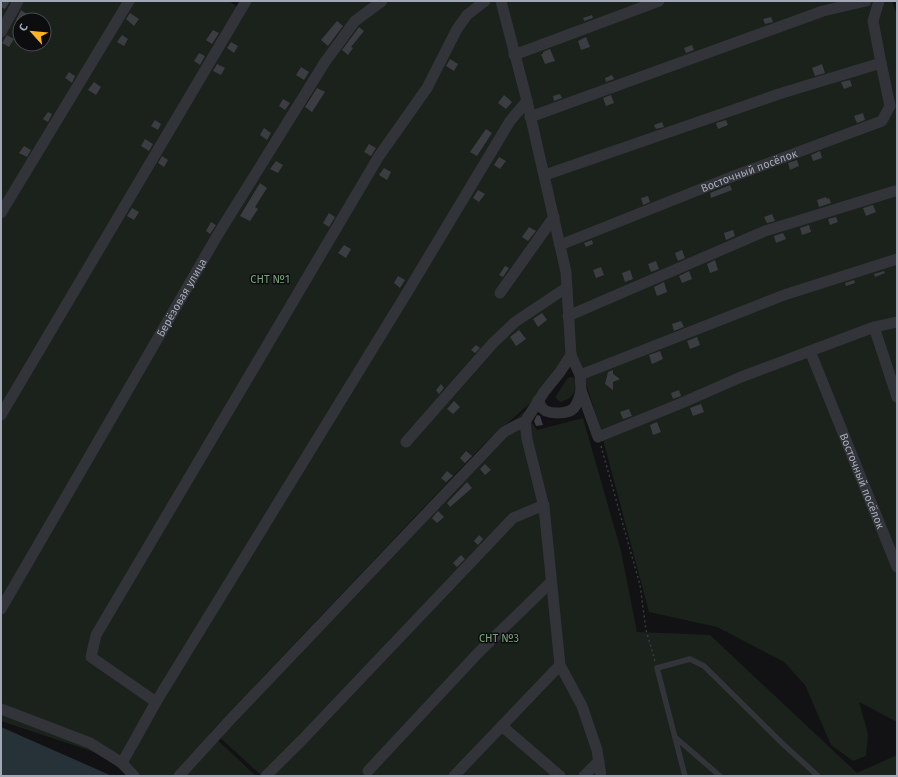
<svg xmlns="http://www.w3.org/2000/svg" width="898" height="777" viewBox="0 0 898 777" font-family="'Fira Sans',sans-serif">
  <rect width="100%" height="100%" fill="#121214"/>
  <path fill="#1a221b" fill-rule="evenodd" d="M1,1H229L242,10L248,1H892L897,15V722L859,702L868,734L866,756L853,761L831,745L805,685L784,662L717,627L649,612L601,432L579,360L484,444L210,733L256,776H127L106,756L1,721ZM20,20H44V44H20Z
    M570,377L574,378C577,392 574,398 560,402L556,398V396L567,379Z
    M524,411L537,430L583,418L621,551L637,632L710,635L857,773L897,755V776H262L218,736Z"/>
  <path fill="#273138" d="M1,727L112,776H1Z"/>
  <path fill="#3c3d42" d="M3,1H10L5,9L1,7Z
    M21,10L28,15L25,20H16Z
    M130,13L139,19L134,26L126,19Z
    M592,15L593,18L584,21L583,18Z
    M771,17L773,22L765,24L763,19Z
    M337,21L343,26L328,46L321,40Z
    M359,27L364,31L351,47L353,48L348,55L342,50Z
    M213,30L219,33L212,44L206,40Z
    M7,35L14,39L9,47L2,43Z
    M122,35L128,39L124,46L117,42Z
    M586,37L590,47L581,50L578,41Z
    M231,42L238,46L234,53L227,48Z
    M692,45L694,50L686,53L684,48Z
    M550,49L555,61L545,64L541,54H543V52Z
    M199,53L205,56L200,65L194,61Z
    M450,59L458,64L454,71L446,66Z
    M217,64L225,68L221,75L213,71Z
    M822,64L825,73L815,76L812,68Z
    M301,67L309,72L304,80L296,75Z
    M69,72L75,76L72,83L65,78Z
    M612,75L614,79L606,82L605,78Z
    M850,80L852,86L844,89L841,82Z
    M94,82L101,87L96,95L88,90Z
    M317,88L325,92L312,112L305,107Z
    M560,94L562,98L554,101L553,96Z
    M504,95L512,102L506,109L498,103Z
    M611,95L614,103L606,106L603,98Z
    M283,99L290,103L285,110L279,106Z
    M48,112L52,114L48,122L43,119Z
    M863,113L865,120L857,123L854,116Z
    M155,120L161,124L158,130L151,126Z
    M726,120L728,125L718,129L716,123Z
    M662,122L664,127L656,129L654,125Z
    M264,128L271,133L267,140L260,135Z
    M486,129L492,133L477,156L470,152Z
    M145,139L153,144L149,151L141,146Z
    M369,144L376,148L371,156L364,152Z
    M24,146L31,150L27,157L19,153Z
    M820,151L822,158L813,161L811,155Z
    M162,156L168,160L164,167L158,163Z
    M499,157L506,161L500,169L494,165Z
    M797,160L799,166L790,170L788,163Z
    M276,161L283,165L278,173L270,169Z
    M384,168L391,172L387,180L379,175Z
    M260,183L267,188L255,207L258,209L250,221L240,216Z
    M730,185L732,190L711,198L710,193Z
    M478,190L485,194L479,202L473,198Z
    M648,196L650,202L643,205L641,198Z
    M826,197L827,199L829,198L831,203L819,207L817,200Z
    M873,205L876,212L866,216L863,208Z
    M132,208L139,212L134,220L127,216Z
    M329,213L335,217L329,227L323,223Z
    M772,214L775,221L767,223L764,217Z
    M836,217L838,222L830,225L828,219Z
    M211,222L216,225L210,234L206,231Z
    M809,225L811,232L802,235L800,228Z
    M529,227L536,231L528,241L522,237Z
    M733,230L735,236L726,240L724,233Z
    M783,233L786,239L776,243L774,236Z
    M592,240L593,244L586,247L584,243Z
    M344,245L351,249L346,258L338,253Z
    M682,250L685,258L678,261L675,253Z
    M715,260L718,270L710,273L707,264Z
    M656,261L659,269L651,272L648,264Z
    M505,266L509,268L503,277L499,275Z
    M601,267L604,275L596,278L593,270Z
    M630,270L633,279L625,282L622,273Z
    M689,271L692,279L682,283L679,276Z
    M884,271L885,273L875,277L874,274Z
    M398,276L405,280L400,288L394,283Z
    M854,280L855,283L846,286L845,283Z
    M664,282L667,292L657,296L654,287Z
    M542,313L547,320L538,327L533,319Z
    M681,321L684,327L674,331L672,324Z
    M519,330L526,339L516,346L510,337Z
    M697,337L700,345L690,349L687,341Z
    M476,345L480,348L475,353L471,350Z
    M660,351L663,359L652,364L649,355Z
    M613,370V374L620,379L613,382V390L605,384L608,372Z
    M441,384L444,388L439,394L436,390Z
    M679,390L681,396L673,399L671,393Z
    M454,401L460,407L453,414L447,409Z
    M701,404L704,412L693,416L690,408Z
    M629,409L632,416L623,419L620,412Z
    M537,415L540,416L543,425L536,426L534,421Z
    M657,422L661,432L653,435L650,425Z
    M466,451L472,456L465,463L460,458Z
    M485,464L491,470L485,475L480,469Z
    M447,471L453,476L446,482L441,478Z
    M467,482L472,488L450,507L447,503Z
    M438,511L444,517L437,523L432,518Z
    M479,535L483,539L478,545L474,541Z
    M461,555L465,559L457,567L453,563Z"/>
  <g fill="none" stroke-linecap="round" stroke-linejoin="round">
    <path stroke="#383b40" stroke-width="1.5" stroke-dasharray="2 3" stroke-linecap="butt" d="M601,446L640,585L646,630L655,661"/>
    <path stroke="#333439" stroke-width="5.5" d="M676,738L720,776
      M685,776L657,668L690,659L704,666L784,745L818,776"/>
    <g stroke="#333439" stroke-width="11">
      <path d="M501,1L527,101L566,272L571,355L560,372L544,392L525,422L527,439L544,507L560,665L582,706L597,750L601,776"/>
      <path d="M1,32L18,1"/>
      <path d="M514,55L659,1"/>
      <path d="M530,117L823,11L866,1"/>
      <path d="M545,175L782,93L881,63L873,21L879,1"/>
      <path d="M1,213L129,1"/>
      <path id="s1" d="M560,245L731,177L882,121L890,106L881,63"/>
      <path d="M500,293L554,217"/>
      <path d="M568,316L765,231L895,191H897"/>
      <path d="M874,327L897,397"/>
      <path id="s2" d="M810,351L897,567"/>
      <path d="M571,355L580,375L784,295L897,259"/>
      <path d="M580,375L581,390L598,437L677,405L741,377L874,327L897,322"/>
      <path d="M538,400C540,405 541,408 546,411C553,414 568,414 574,408C578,403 580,395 581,390"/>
      <path d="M1,415L246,1"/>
      <path d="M406,442L493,343L515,322L566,288"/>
      <path id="s3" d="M1,609L217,236L325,62L355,21L382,1"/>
      <path d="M156,702L91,657L96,635L379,156L427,88L457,29L467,15L485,1"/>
      <path d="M1,709L90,743L122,763L134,776"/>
      <path d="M502,726L560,776"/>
      <path d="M122,763L156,702L408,291L510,121L527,101"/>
      <path d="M368,771L479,652L551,582"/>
      <path d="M179,776L228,722L504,432L517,425L525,422"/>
      <path d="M266,776L303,739L513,518L544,505"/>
      <path d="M454,776L560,665"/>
      <path d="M584,776L599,761"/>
    </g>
  </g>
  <g text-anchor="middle" stroke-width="3" stroke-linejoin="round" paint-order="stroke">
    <g font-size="11" fill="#a2a8b6" stroke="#0d0d0f">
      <text dy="4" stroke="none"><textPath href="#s1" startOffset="203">Восточный посёлок</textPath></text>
      <text dy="4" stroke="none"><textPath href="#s3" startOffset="360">Берёзовая улица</textPath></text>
      <text dy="4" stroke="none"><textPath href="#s2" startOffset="140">Восточный посёлок</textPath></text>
    </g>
    <g font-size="11" fill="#77a27a" stroke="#0d0d0f">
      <text x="270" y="283">СНТ №1</text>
      <text x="499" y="642">СНТ №3</text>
    </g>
  </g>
  <rect width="898" height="777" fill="none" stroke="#a2a8b6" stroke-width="4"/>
  <g transform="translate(32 32) rotate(297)"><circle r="19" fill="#0d0d0f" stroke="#494b52"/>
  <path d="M0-3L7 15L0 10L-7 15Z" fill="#ffb41f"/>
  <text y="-6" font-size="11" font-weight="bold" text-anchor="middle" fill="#a2a8b6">С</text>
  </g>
</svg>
